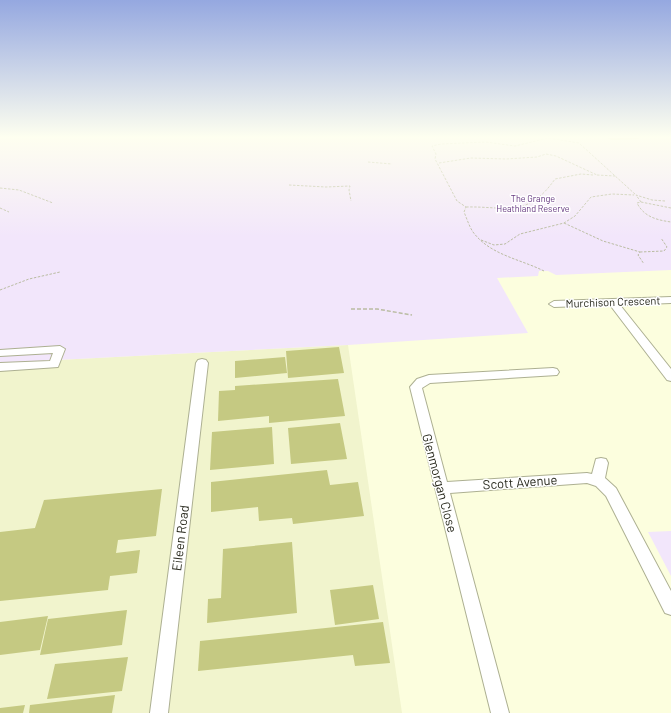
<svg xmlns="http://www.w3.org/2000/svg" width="671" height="713" viewBox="0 0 671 713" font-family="Barlow,sans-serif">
  <rect width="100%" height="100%" fill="#fcfede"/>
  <path fill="#f1f4cd" d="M348,345L402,713H0V363Z"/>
  <path fill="#f2e6fb" d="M0,138H671V270L556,275L548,271H539L538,276L497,278L528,333L348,345L0,363Z
    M671,531V576L648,532Z"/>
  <path fill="#c5c982" d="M608,138H638L640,139L611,140Z
    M339,347L344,373L288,378L286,351Z
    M285,357L287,373L235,378V361Z
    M338,379L345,416L269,423V416L218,421L219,391L235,390V386Z
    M340,423L347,459L291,464L288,428Z
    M272,427L274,464L210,470L212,432Z
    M327,470L330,485L358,482L364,516L293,524L292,518L259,521L258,507L211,512V482Z
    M162,489L156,536L118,540L116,553L140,550L137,573L110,576L108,590L0,601V532L35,528L44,500Z
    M292,542L297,613L207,623L208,599L221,598L223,549Z
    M373,585L379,619L335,625L330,590Z
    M127,610L122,645L40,655L48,619Z
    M48,616L40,650L0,655V622Z
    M383,622L390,663L355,666L353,655L198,671L200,641Z
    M128,657L122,691L47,699L55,664Z
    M115,695L112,713H29L30,705Z
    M25,705L23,713H0V708Z"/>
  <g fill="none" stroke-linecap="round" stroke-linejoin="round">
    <g stroke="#adb092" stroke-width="2">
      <path id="minor" d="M671,297V303L620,305L671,369V381L667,380L610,305L554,307L549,304L554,301Z
        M60,346L65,349L58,367L0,371V363L50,361L53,353L0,356V350Z
        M202,359L206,360L208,363L168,713H150L196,363L198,360Z
        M553,368L557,369L559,372L557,375L430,383L422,388L447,482L587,473L592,474L596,459L601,458L606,459L608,463L605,478L616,488L671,591V615L665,613L606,496L596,486L587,483L450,493L509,713H491L410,387L417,379L429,375Z"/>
    </g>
    <path stroke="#babca2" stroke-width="1" stroke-dasharray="2.5 1.5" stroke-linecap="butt" d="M368,162L392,164
      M439,163L471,158L506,159L537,157L546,154L556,156L597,175
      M597,175L615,176
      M289,185L326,187L350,186L349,190L351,201
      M0,188L19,190L53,203
      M665,201L652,200L636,195L641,202L637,203C644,217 657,220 671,222
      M641,202L671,208
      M466,207C506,206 527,219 555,179L581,174L593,175
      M0,208L9,212
      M564,223L603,241L640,252L638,255L644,264
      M481,240L494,245L505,244L520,234L564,223L575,216L591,197L612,194L634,195
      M640,252L664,251L667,247L661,238
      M544,271C520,259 490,255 473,232C469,226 467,219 464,212L466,207L457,201L435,159L436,154L432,146L441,144L486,142L515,146L548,138L579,143L636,195
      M0,290L29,279L60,272"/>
    <path stroke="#babca2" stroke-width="1.5" stroke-dasharray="4 2" stroke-linecap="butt" d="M351,309H377L412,315"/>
    <use href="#minor" fill="#fff" fill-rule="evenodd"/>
  </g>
  <linearGradient id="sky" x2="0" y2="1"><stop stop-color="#95a8e0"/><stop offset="0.58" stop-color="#fefff0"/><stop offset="1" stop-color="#fefff0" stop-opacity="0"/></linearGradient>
  <rect width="671" height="237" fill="url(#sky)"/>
  <g text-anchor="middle" stroke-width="3" stroke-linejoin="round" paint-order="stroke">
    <g font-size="9" fill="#64377f" stroke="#fff">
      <text x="533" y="202">The Grange<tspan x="533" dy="10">Heathland Reserve</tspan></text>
    </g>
    <g font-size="11" fill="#28291d" stroke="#fff">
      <text transform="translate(613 302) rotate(-2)" y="4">Murchison Crescent</text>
    </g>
    <g font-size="13" fill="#28291d" stroke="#fff">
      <text transform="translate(520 482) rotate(-4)" y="5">Scott Avenue</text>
      <text transform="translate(440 483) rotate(75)" y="5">Glenmorgan Close</text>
      <text transform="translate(180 538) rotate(-83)" y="5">Eileen Road</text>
    </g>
  </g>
</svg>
